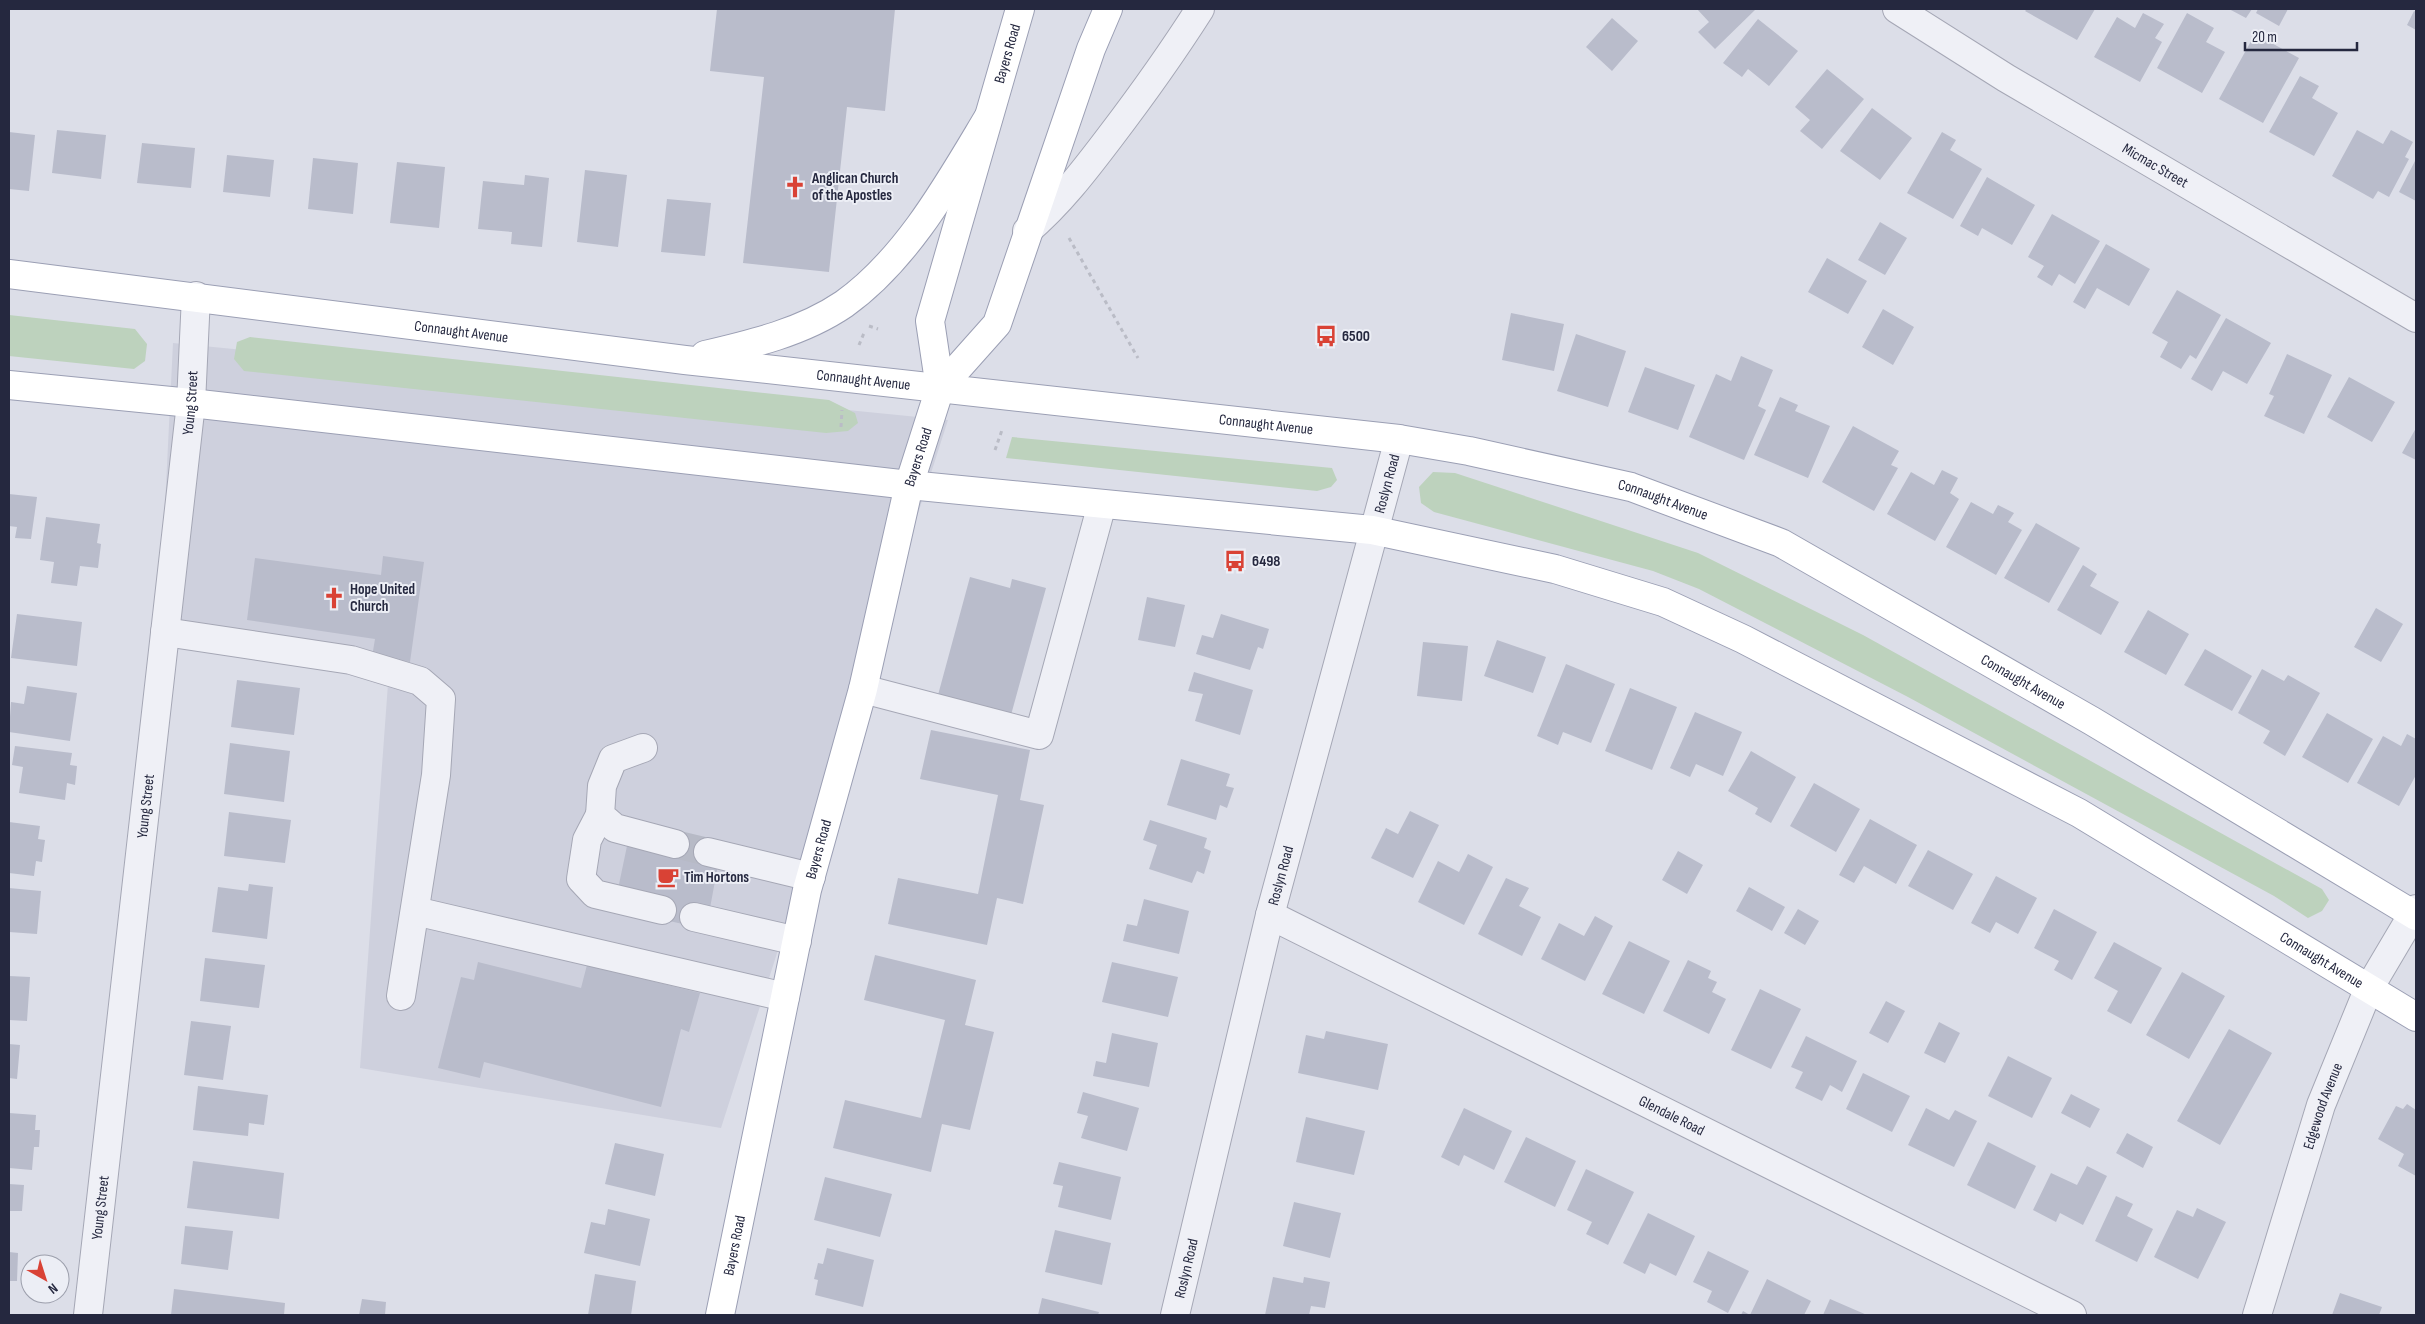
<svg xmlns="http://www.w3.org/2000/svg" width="2425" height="1324" viewBox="0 0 2425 1324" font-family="'Sofia Sans Condensed',sans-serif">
  <rect width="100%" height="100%" fill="#dcdee8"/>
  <path fill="#ced0dd" d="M173,343L948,420L721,1128L360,1068L389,670L159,629Z"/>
  <path fill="#bdd2bd" d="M9,315L135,329L147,344L145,361L134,369L9,356Z
    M250,337L829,400L855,413L858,423L848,431L826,433L244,371L234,359L237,342Z
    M1012,437L1332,468L1337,480L1331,487L1317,491L1006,458Z
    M1433,472L1455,473L1698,553L1863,635L2322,889L2329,900L2322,911L2308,918L2274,896L1908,697L1699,589L1653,571L1434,512L1421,503L1419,487Z"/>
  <path fill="#b9bccb" d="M717,9H895L885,111L847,107L829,272L743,263L764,77L710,71Z
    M1697,9H1756L1715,49L1698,32L1709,22Z
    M2027,9H2095L2077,40L2025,11Z
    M2229,9H2252L2246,18Z
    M2258,9H2288L2279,26L2256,13Z
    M2414,11L2416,12V30L2407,25Z
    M2143,13L2164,24L2155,38L2162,42L2140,82L2094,57L2117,17L2135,28Z
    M2187,13L2214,28L2206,42L2225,52L2202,93L2157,68Z
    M1612,18L1638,41L1612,71L1586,47Z
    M1758,19L1798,51L1769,86L1748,69L1742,77L1723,63Z
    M2255,34L2299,58L2263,123L2219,99Z
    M1827,69L1864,99L1822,149L1800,131L1810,120L1795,107Z
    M2300,76L2319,86L2312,98L2338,113L2314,156L2269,132Z
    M1872,108L1912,138L1880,180L1840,151Z
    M57,130L106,135L101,179L52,173Z
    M2357,130L2383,144L2391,130L2413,142L2405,157L2409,159L2389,197L2378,191L2373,199L2332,176Z
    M9,132L35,135L29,191L9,189Z
    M1942,132L1956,140L1950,150L1982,169L1953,219L1907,193Z
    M142,143L195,148L191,188L137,183Z
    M227,155L274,160L270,197L223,192Z
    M313,158L358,163L353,214L308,209Z
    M2416,159V201L2399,192Z
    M397,162L445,167L439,228L390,223Z
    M585,170L627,175L618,247L577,242Z
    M525,175L549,178L542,247L511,244L512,232L478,229L483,181L524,185Z
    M1987,177L2035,205L2012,245L1982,228L1978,236L1960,226Z
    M667,199L711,203L705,256L661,252Z
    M2052,214L2100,241L2075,284L2059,274L2052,286L2037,277L2044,266L2028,257Z
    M1880,222L1907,238L1885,275L1858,260Z
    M2106,244L2150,269L2129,306L2097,288L2085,309L2073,302Z
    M1827,258L1867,281L1848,314L1808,292Z
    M2177,290L2221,315L2196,359L2190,355L2181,369L2160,357L2168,342L2152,333Z
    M1883,309L1914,327L1893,365L1862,347Z
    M1511,313L1564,324L1554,371L1502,360Z
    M2226,318L2271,343L2247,384L2223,371L2212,391L2191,379Z
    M1576,334L1626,351L1608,407L1557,391Z
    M2287,354L2332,375L2304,434L2264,416L2274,396L2269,394Z
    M1741,356L1773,370L1758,406L1766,410L1744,460L1689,437L1716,374L1731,381Z
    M1645,367L1695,385L1678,430L1628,412Z
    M2349,377L2395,402L2372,442L2327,417Z
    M1780,397L1798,405L1795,411L1830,426L1808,478L1754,455Z
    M1853,426L1899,451L1891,465L1898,468L1874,511L1822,482Z
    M2416,428V460L2402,453Z
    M1942,470L1958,478L1950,493L1959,499L1935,541L1887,514L1911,472L1934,485Z
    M9,494L37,497L31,539L15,538L17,527L9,526Z
    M1971,502L1993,514L1998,505L2014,513L2008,522L2022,530L1996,575L1946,547Z
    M46,517L100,524L97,543L101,544L98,568L80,566L77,586L51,583L54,562L40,560Z
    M2036,523L2080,548L2049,603L2004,578Z
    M383,556L424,562L410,662L372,657L375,639L247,620L255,558L381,575Z
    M2083,565L2097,574L2090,586L2119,602L2101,635L2057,610Z
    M970,577L1010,588L1012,579L1046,588L1011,715L938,695Z
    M1147,597L1185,605L1175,647L1138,640Z
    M2376,608L2403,624L2381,662L2354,647Z
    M2148,610L2189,634L2166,675L2124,652Z
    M17,614L82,622L77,666L11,658Z
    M1221,614L1269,629L1263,649L1258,647L1250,670L1196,654L1202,635L1213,638Z
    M1497,640L1546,657L1533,693L1484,676Z
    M1423,642L1468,646L1462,701L1417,696Z
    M2205,649L2252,676L2232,711L2184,685Z
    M1566,664L1615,684L1591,743L1563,732L1558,745L1537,736Z
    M2262,669L2284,681L2288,675L2320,693L2285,756L2263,743L2270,731L2238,713Z
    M1194,672L1253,690L1240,735L1195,721L1203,694L1188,691Z
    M237,680L300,688L294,735L231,727Z
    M27,686L77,693L70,741L9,732L11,702L24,704Z
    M1630,688L1677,707L1652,770L1605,751Z
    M1695,712L1742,732L1723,776L1696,764L1690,777L1670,768Z
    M2327,713L2373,739L2348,783L2302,757Z
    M931,730L1030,750L1020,800L1044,805L1023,904L997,898L987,945L888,924L898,878L978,894L998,795L920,779Z
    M2407,734L2416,739V775L2399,806L2357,783L2383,736L2401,746Z
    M230,743L290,751L284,802L224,794Z
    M15,746L72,753L70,765L77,766L75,785L67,783L65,800L19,793L23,767L12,765Z
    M1751,751L1796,777L1771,823L1755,814L1758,808L1728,791Z
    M1181,759L1230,774L1226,786L1234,788L1227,808L1220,805L1216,820L1167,805Z
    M1814,783L1860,809L1836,852L1790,826Z
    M1410,811L1439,825L1413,878L1371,858L1386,828L1398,834Z
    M229,812L291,820L285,863L224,856Z
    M1870,819L1917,845L1896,884L1864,866L1854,883L1839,875Z
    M1150,820L1207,838L1204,848L1211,851L1204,874L1197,871L1192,883L1149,869L1157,845L1143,840Z
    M9,822L40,826L38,839L45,840L42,862L36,861L34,876L9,873Z
    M677,837L709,844L718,865L710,908L692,926L660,919L618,889L627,846L673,855Z
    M1928,850L1973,874L1953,910L1908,886Z
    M1678,851L1703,865L1687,894L1662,880Z
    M1468,854L1493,867L1464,925L1418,902L1438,861L1459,872Z
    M1996,876L2037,898L2018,934L1996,922L1990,933L1971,923Z
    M1506,878L1529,888L1519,906L1541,917L1522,956L1478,934Z
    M249,884L273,887L267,939L212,932L218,887L248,891Z
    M1749,887L1785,907L1772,931L1736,911Z
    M9,888L41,891L37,934L9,932Z
    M1144,899L1189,911L1179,954L1123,941L1127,924L1137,926Z
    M1798,909L1819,921L1805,945L1784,933Z
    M2054,909L2097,932L2072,980L2054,970L2059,961L2034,948Z
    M1595,916L1613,926L1585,981L1541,959L1559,923L1584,936Z
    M1629,941L1670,961L1644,1014L1602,994Z
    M2114,942L2162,968L2131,1024L2107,1011L2118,991L2094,978Z
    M875,955L976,980L965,1025L994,1032L970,1130L942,1124L931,1172L833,1148L845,1100L921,1118L945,1020L864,1000Z
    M205,958L265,965L259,1008L200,1001Z
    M1688,960L1711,971L1708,978L1717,982L1712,992L1726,999L1709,1034L1663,1011Z
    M478,962L581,988L587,965L700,993L689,1032L681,1029L661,1107L484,1062L480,1078L438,1068L461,977L474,980Z
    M1112,962L1178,977L1168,1017L1102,1002Z
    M2182,972L2225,996L2189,1059L2146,1035Z
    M9,976L30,977L27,1021L9,1020Z
    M1760,989L1801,1009L1771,1069L1731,1050Z
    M1886,1001L1905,1011L1888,1043L1869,1033Z
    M191,1021L231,1026L223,1080L184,1075Z
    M1939,1022L1960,1033L1945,1063L1924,1053Z
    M2229,1029L2272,1053L2220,1145L2177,1121Z
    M1326,1031L1388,1044L1378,1090L1298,1073L1306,1035L1324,1039Z
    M1112,1033L1158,1043L1149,1087L1093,1076L1096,1061L1106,1063Z
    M1806,1036L1857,1061L1842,1092L1830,1085L1822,1101L1795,1088L1803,1072L1791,1067Z
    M9,1044L20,1045L17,1079L9,1078Z
    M2008,1056L2052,1078L2032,1118L1988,1096Z
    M1863,1073L1910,1096L1892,1132L1846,1109Z
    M198,1086L268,1095L264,1125L249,1123L248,1136L193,1130Z
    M1083,1092L1139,1108L1127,1151L1081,1138L1088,1116L1077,1113Z
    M2071,1094L2100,1109L2090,1128L2061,1113Z
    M2407,1104L2416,1110V1176L2398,1166L2404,1154L2378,1139L2396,1106L2403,1109Z
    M1464,1108L1512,1131L1494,1170L1464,1155L1459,1166L1441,1157Z
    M1926,1108L1949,1120L1955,1110L1977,1121L1954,1167L1908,1145Z
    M9,1113L36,1115L35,1130H40L39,1147H34L32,1170L9,1168Z
    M1306,1117L1365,1131L1354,1175L1296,1162Z
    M2127,1133L2153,1147L2143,1168L2116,1153Z
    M1526,1137L1576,1161L1555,1207L1504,1182Z
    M1988,1142L2036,1166L2015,1209L1967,1185Z
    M615,1143L664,1154L655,1196L605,1184Z
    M193,1161L284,1173L279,1219L187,1208Z
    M1059,1162L1121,1177L1111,1220L1058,1207L1063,1186L1053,1184Z
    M2087,1166L2107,1176L2083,1225L2060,1213L2056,1222L2033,1210L2051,1173L2077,1185Z
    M1586,1169L1634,1192L1608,1245L1586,1234L1592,1222L1567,1210Z
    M825,1177L892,1194L880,1237L814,1220Z
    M9,1184L24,1185L22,1211H9Z
    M2116,1196L2133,1204L2127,1216L2153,1229L2137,1262L2095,1241Z
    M1294,1202L1341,1213L1330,1258L1283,1246Z
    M2197,1208L2226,1222L2198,1279L2154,1257L2177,1210L2193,1217Z
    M608,1209L650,1219L640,1266L584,1253L591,1222L605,1225Z
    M1648,1213L1695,1236L1676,1276L1650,1263L1645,1274L1623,1263Z
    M185,1226L233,1231L228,1270L181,1264Z
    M1055,1230L1111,1243L1102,1285L1045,1272Z
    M827,1248L874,1260L863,1307L815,1295L818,1280L814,1279L818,1263L823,1264Z
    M1708,1251L1749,1271L1728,1313L1707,1302L1712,1291L1693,1282Z
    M9,1252L18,1253L17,1281H9Z
    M595,1274L636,1281L631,1315H588Z
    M1273,1277L1303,1283L1304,1277L1330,1282L1325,1308L1311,1306L1309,1315H1265Z
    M1767,1279L1811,1301L1804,1315H1741L1743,1311L1750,1315Z
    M174,1289L285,1303L284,1315H171Z
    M2340,1293L2382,1307L2379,1315H2332Z
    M1042,1298L1099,1312L1098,1315H1038Z
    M362,1299L386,1302L385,1315H359Z
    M1830,1299L1867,1315H1823Z"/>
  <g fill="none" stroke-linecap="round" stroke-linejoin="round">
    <path stroke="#b7bac6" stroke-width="28" stroke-dasharray="28 14" stroke-linecap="butt" d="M675,844L708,852"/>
    <g stroke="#a5a7b5" stroke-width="30">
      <g id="minor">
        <path id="s1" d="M1897,9L2006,78L2416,318"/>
        <path d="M1027,231C1059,204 1085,170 1110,137C1142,95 1172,53 1200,9"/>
        <path d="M165,632L351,660L420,681L441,699L436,775L401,996"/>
        <path d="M863,689L1039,735L1102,504"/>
        <path d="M643,748L613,759L602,786L600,815L615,828L675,844"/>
        <path d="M600,815L587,840L581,879L595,894L662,910"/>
        <path d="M708,852L811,877"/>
        <path d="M415,911L785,997"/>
        <path id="s2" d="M1270,915L2072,1315"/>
        <path d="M694,917L797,941"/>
        <path id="s3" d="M88,1315L191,403L196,296"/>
        <path id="s4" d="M1175,1315L1270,915L1399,439"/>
        <path id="s5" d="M2257,1315L2321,1105L2368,990L2416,909"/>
      </g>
    </g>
    <g stroke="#9b9fb4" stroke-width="30">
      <g id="major">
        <path id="s6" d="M9,274L685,360L1399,439L1469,451L1631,487L1781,543L2092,721L2416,916"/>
        <path d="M705,355C752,344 803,332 844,304C907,259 949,183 988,118"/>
        <path id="s7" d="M9,385L191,403L909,485L1372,530L1555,569L1663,602L1743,639L2079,813L2416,1017"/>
        <path id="s8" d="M940,388L930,321L1020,9"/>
        <path id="s9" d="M720,1315L807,890L863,689L909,485L940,388L997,324L1091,49L1108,9"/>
      </g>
    </g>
    <path stroke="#babcc6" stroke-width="3" stroke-dasharray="4 4" stroke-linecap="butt" d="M1069,238L1138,358
      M869,326L878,329
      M859,345L864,333
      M841,427L842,410
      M995,450L1002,430"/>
    <use href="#minor" stroke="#eff0f6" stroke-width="28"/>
    <use href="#major" stroke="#fff" stroke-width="28"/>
  </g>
  <defs>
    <g id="church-bare" transform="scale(1.725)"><path d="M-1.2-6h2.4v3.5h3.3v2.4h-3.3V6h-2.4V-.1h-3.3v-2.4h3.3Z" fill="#d94235" stroke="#eceef5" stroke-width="2.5" paint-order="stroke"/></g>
    <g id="bus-bare" transform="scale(1.725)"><path d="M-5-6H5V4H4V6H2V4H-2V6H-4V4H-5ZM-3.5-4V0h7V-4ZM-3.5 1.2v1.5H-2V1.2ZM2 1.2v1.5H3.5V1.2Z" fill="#d94235" stroke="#eceef5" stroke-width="2.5" paint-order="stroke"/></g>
    <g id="cafe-bare" transform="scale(1.725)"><path d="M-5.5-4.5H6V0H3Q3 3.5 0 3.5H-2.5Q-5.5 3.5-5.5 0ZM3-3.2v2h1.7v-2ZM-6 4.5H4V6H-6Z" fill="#d94235" stroke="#eceef5" stroke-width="2.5" paint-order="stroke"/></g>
  </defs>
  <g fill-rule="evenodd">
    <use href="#church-bare" x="795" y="187"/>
    <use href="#bus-bare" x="1326" y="336"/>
    <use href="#bus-bare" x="1235" y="561"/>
    <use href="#church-bare" x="334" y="598"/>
    <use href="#cafe-bare" x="668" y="877"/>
  </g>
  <g text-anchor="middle" stroke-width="4" stroke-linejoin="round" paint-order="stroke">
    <g font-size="15" fill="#25283f" stroke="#eceef5">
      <text dy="5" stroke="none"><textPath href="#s8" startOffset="346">Bayers Road</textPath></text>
      <text dy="5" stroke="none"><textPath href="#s1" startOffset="302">Micmac Street</textPath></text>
      <text dy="5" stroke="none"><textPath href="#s6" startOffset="456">Connaught Avenue</textPath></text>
      <text dy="5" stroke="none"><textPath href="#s6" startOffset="861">Connaught Avenue</textPath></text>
      <text dy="5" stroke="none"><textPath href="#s3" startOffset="918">Young Street</textPath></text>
      <text dy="5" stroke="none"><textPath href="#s6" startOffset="1266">Connaught Avenue</textPath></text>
      <text dy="5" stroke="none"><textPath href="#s9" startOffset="881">Bayers Road</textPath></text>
      <text dy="5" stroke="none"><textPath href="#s4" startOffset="858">Roslyn Road</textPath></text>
      <text dy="5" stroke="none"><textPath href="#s6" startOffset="1671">Connaught Avenue</textPath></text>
      <text dy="5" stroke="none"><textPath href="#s6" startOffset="2076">Connaught Avenue</textPath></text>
      <text dy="5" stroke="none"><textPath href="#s3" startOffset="512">Young Street</textPath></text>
      <text dy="5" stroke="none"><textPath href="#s9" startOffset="476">Bayers Road</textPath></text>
      <text dy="5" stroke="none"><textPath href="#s4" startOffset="452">Roslyn Road</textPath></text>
      <text dy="5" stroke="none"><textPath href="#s7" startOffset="2421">Connaught Avenue</textPath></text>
      <text dy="5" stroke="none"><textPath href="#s5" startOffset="219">Edgewood Avenue</textPath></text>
      <text dy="5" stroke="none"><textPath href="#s2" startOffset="449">Glendale Road</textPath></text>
      <text dy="5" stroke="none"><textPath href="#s3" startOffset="108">Young Street</textPath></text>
      <text dy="5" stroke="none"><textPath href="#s9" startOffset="71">Bayers Road</textPath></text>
      <text dy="5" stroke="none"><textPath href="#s4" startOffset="48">Roslyn Road</textPath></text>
    </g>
    <g font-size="15" font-weight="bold" fill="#25283f" stroke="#eceef5" text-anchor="start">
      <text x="812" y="183">Anglican Church<tspan x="812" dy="17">of the Apostles</tspan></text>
      <text x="1342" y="341">6500</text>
      <text x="1252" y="566">6498</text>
      <text x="350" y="594">Hope United<tspan x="350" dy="17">Church</tspan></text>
      <text x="684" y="882">Tim Hortons</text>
    </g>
  </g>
  <rect width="2425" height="1324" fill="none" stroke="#25283f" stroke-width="20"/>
  <g transform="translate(45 1279) rotate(141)"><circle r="24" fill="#eceef5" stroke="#9c9fac"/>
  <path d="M0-4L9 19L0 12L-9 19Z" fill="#d94235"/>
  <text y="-8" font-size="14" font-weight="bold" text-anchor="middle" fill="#25283f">N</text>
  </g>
  <path d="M2245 42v8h112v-8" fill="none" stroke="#25283f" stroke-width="2.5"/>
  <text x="2252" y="42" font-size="15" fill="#25283f" stroke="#eceef5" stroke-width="4" paint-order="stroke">20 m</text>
</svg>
